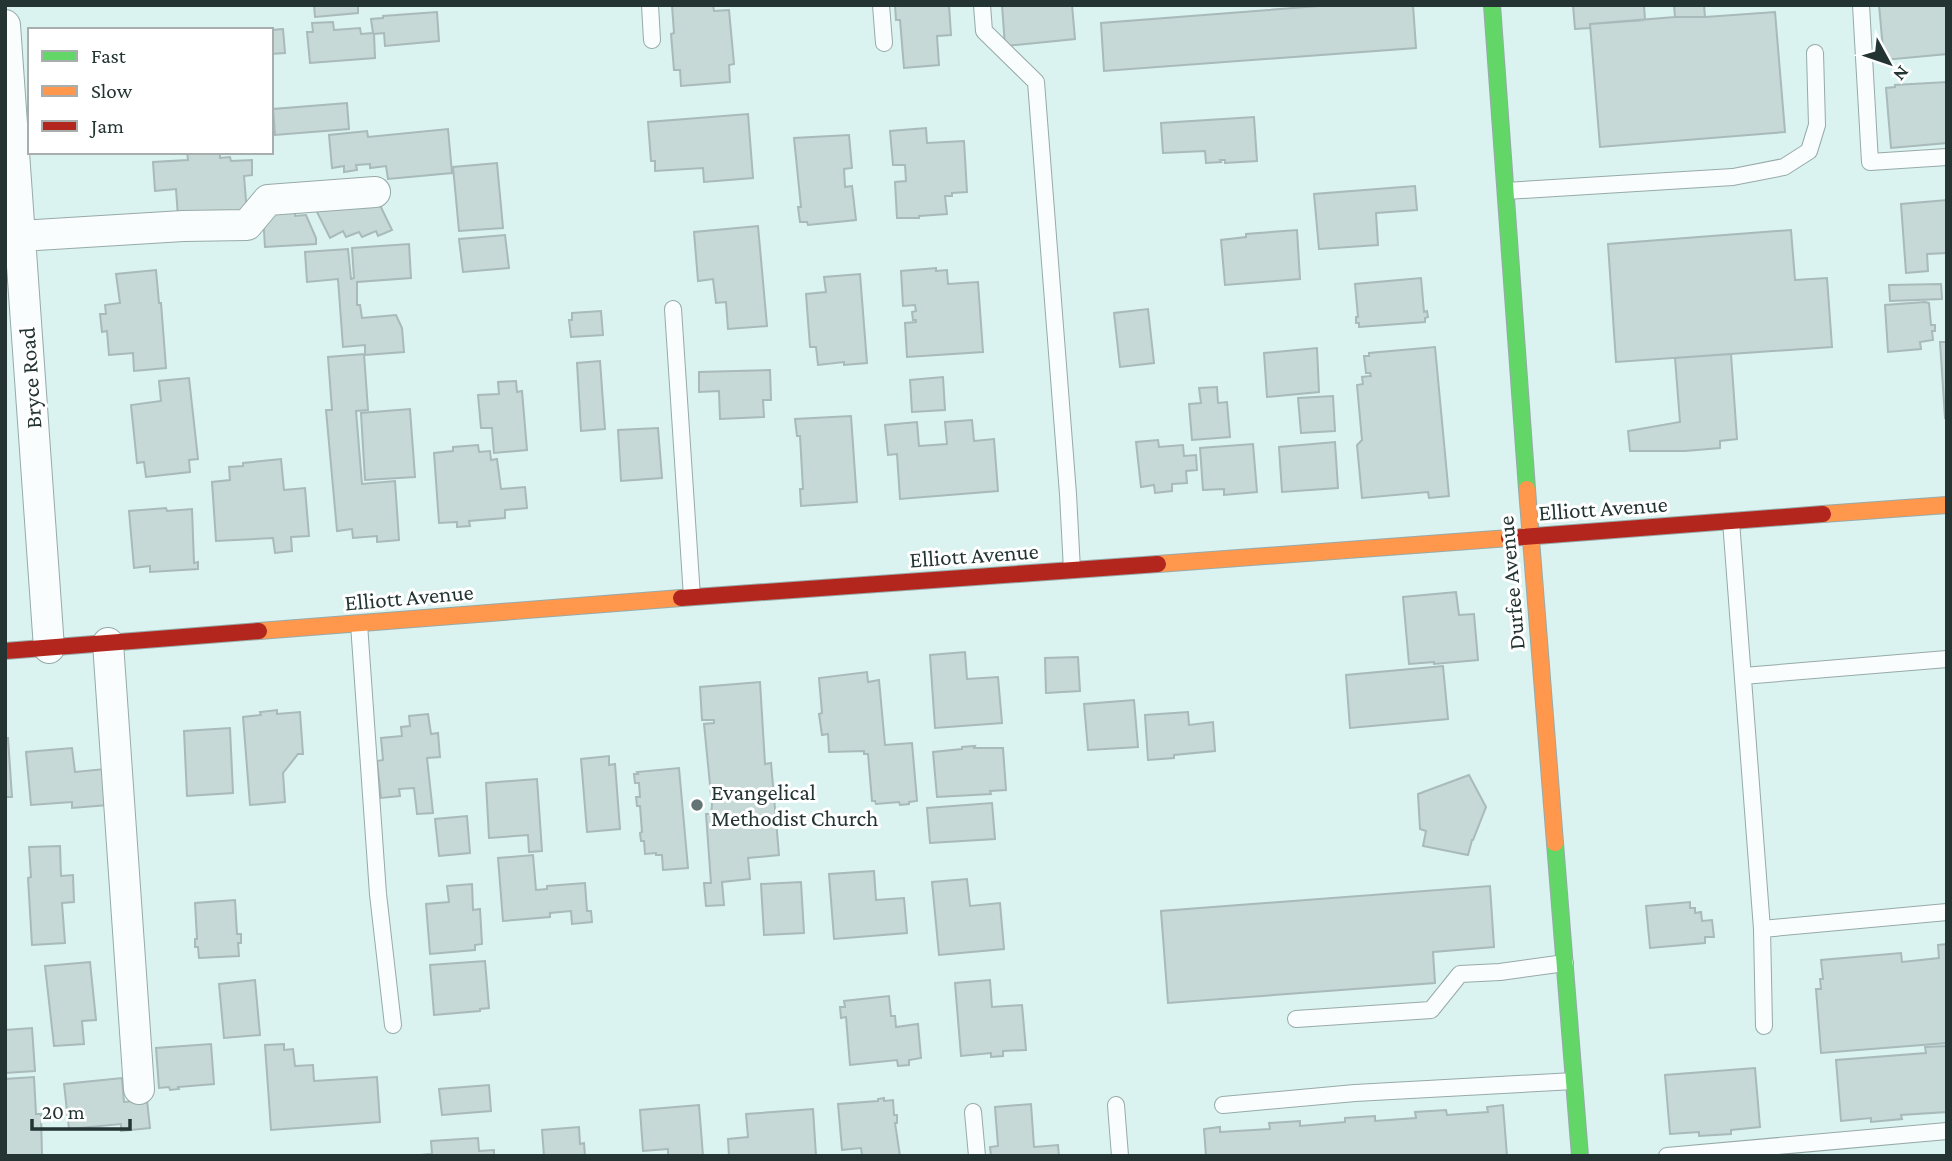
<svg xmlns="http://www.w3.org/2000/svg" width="1952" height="1161" viewBox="0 0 1952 1161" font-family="'Crimson Pro',serif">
  <rect width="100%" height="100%" fill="#daf2f0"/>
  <path fill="#c6d9d7" stroke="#a8bab9" stroke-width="2" d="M314,5H358V13L315,17Z
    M672,5H713L714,11L729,10L734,64L729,65L730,82L681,86L680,70H674L671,34L674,33Z
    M895,5H949L951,35L937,36L939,65L904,68L900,20H896Z
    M1002,5H1072L1075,39L1005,46Z
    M1332,5H1413L1416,48L1104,71L1101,23Z
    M1573,5H1644L1645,20L1590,24V28L1575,29Z
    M1674,5H1704L1705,17H1675Z
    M1879,5H1947V54L1884,60Z
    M437,12L439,41L385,46L384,33L374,34L375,58L310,63L307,32H313L312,23L333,22L334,30L360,28L361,34L373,33L371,19L383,18V16Z
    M1775,12L1785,132L1600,147L1590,24L1675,17H1705Z
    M283,29L285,53L271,54V30Z
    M1947,82V143L1891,148L1886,88L1895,87V85Z
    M347,103L349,129L275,135L273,109Z
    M748,114L753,178L704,182L703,168L655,171V161H651L648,122Z
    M1254,117L1257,161L1225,163V160H1220L1221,162L1206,163L1205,151L1163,153L1161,123Z
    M926,128L927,143L964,141L967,192L952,193V196H945L947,214L919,216V218H897L895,182L906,181L905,165H893L890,131Z
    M448,129L452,173L388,179L386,166L370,168V164L356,165L357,170L344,172V166L332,168L329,135L367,131L368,137Z
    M849,135L852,168L844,169L845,187L852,186L856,220L808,225L807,222H800L798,207H801L794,138Z
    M187,152H220V158L230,157L231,161L252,160V175L244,176L247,213L178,217L176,189L155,191L153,162L188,160Z
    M497,163L503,228L459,231L453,167Z
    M1415,186L1417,210L1376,213L1378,245L1319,249L1314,194Z
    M1947,200V253L1927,254L1928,271L1906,273L1901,204Z
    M378,201L392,230L378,236L376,231L362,237L359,232L346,237L343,231L330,238L316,210Z
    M295,212V216L306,215L316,238V244L265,247L263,214Z
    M758,226L767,326L728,329L726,302L716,303L713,279L698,281L694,232Z
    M1297,230L1300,279L1225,285L1221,240L1246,237V234Z
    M1791,230L1795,280L1827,278L1832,347L1616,362L1608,244Z
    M505,235L509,268L463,272L459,239Z
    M409,244L411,278L357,282V305H360L362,318L396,315L402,328L404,352L365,355V345L343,347L338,279L307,282L305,252L348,249L351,279L354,278L352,248Z
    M936,268V271L947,270L948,284L978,282L983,352L907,357L905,323L916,322V320H913L912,312L916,311L915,305L903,306L901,271Z
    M156,270L159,303H161L166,368L134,371L133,353L109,355L107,331L102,332L100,314H106L105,305L120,303L116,274Z
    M860,274L867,363L844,365V362L818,365L816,347H810L806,294L826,292L824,277Z
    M1421,278L1424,312L1427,311L1428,317L1425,318V322L1359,327V323H1356V317H1358L1355,284Z
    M1941,284L1942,299L1890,301L1889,285Z
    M1925,302L1929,303L1931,325H1935V331H1932L1933,340L1920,342L1921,349L1888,352L1885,305Z
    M1148,309L1154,363L1120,367L1114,313Z
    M601,311L603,335L571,337L569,320H572V313Z
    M1940,342H1947V418H1945Z
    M1435,347L1449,496L1429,498L1428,492L1362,498L1357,445L1362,440L1357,385L1363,384L1362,377L1371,376L1370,373H1366L1364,356H1369V353Z
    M1317,348L1319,392L1267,397L1264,353Z
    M364,354L368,410L356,411L362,484L395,481L399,540L377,542V536L353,538L352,529L337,531L326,410H332L328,357Z
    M1731,354L1737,439L1720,441V448L1685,451H1630L1628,431L1680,422L1675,358Z
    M600,361L605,429L581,431L577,363Z
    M770,370L771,400H763L764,417L720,419L719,391L699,392V372Z
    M943,377L945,410L912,412L910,380Z
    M189,378L198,459L189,460L190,472L146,477L144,462L137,463L131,405L161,401L159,381Z
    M516,381L517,392L522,391L527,450L494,453L492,428H481L478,395L499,394L498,382Z
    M1217,387L1218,403L1227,402L1230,437L1192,440L1189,404L1201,403L1199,388Z
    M1333,396L1335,431L1301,433L1298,398Z
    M410,409L415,477L365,480L361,413Z
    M851,416L857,502L801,506L800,489H803L800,436H797L795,419Z
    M972,420L974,441L994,439L998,491L900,499L897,454L888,455L885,425L917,422L919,446L947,444L945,422Z
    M658,428L662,478L621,481L618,430Z
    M1158,440L1159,447L1183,445L1184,456L1196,455L1197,470L1186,471L1187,483L1172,484V491L1155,493L1154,485L1141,487L1136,442Z
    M1335,442L1338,488L1282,492L1279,447Z
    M1253,444L1257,492L1224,495V489L1203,490L1200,448Z
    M478,445L479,452L490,451L491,460L497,459L501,489L525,487L527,508L505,510V518L469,521L470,526L457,527V522L439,523L434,453L453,451V447Z
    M281,459L284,490L305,488L309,536L291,537L292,551L275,553L273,538L216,541L212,482L230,480L229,467L243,466V463Z
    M166,508L167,511L192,509L194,563L198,562V569L150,572V566L134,568L129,511Z
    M1456,592L1459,615L1474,614L1478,660L1434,664V662L1409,664L1403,597Z
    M965,652L967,679L998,677L1002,723L935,728L930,655Z
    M1078,657L1080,691L1046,693L1045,658Z
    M1443,666L1448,719L1350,728L1346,675Z
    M867,672L868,682L879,680L885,745L912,743L917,801L909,802V804L900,805L899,802L876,804L875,801H872L868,754H864V751L829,752L828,734L822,735L819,714L822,713L819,678Z
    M760,682L765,764L771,763L779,855L748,858L750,879L722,882L724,905L706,906L704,883H711L706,814H711L712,805L704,724L714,723V720H702L700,687Z
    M1134,700L1138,747L1088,750L1084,704Z
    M277,710V714L300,712L303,754H298L283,773L285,802L250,805L243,717L261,715L260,712Z
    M1188,712L1189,725L1213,722L1215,751L1174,755V758L1148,760L1145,715Z
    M428,714L431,734L438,733L440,757L427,758L433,813L417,814L414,788L399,789L400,796L381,798L377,761L383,760L381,738L402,736L401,727L410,726L409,716Z
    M230,728L233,793L187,796L184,731Z
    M5,738H8L12,797H5Z
    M975,746L974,748H1003L1006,790L990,791L991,794L937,797L933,752L962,749V747Z
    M72,748L75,772L105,769L108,805L72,808V802L31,805L26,752Z
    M609,756V765L615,764L620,829L587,832L581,759Z
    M679,768L688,868L663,870L662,855H656V853L645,854L644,841H641L640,833L642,832L640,806H637L636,797H640L639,783H635L634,774H638L637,772Z
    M1469,775L1486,807L1473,840H1472L1468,855L1423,846L1426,831L1420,829L1418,794Z
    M537,779L542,851L529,852L528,835L489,838L486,783Z
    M992,803L995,839L930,843L927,808Z
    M467,816L470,853L439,856L435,819Z
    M60,846L61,876L73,875L74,902L62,903L65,943L32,945L28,878L31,877L29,847Z
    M533,855L536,890L547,889V886L585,883L587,911H591L592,922L572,924L571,911L550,913V917L503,921L498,858Z
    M874,871L876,900L904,898L907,933L834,939L829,874Z
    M967,879L970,906L1000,903L1004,949L939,955L932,882Z
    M801,882L804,933L764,935L761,884Z
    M472,884L473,910L480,909L482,944L475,945V950L430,954L426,904L449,902L447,886Z
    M1490,886L1494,947L1433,952L1435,983L1168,1003L1161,911Z
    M235,900L237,934H241V943H238L239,956L199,958L198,947H195V939H197L195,903Z
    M1690,902V908H1695V913L1701,912L1702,921L1712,920L1714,937H1705V943L1650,948L1646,906Z
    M1947,944V1043L1821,1053L1816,989H1821L1820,979H1823L1821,960L1901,953L1902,962L1939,958L1938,945Z
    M485,961L489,1008L480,1009V1011L434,1015L430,965Z
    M90,962L96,1020L82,1021L84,1044L54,1046L45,966Z
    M255,980L260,1035L224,1038L219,984Z
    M990,980L992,1007L1022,1005L1026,1050L1003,1051V1056L991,1057V1053L961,1056L955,983Z
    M889,996L891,1016H895L896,1027L918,1024L921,1058L909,1060V1065L898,1066L897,1060L850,1065L846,1017L841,1018L840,1007H845L844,1001Z
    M32,1028L35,1071L5,1073V1030Z
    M211,1044L214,1084L178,1087L179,1089L170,1090L169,1087L159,1088L156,1048Z
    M284,1044V1050L293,1049L295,1066L313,1065L314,1081L377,1077L380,1122L271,1130L265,1045Z
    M1947,1046V1112L1901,1115L1902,1119L1871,1122V1118L1841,1121L1836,1060L1926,1053L1925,1047Z
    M1755,1068L1760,1127L1731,1130V1134L1699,1136V1132L1670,1134L1665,1075Z
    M34,1077L36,1114H41L42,1156H5V1079Z
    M122,1078L124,1102L147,1100L150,1128L121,1131V1124L69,1129L64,1084Z
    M489,1085L491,1111L442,1115L439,1089Z
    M884,1098V1101L893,1100L894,1115H897V1123H895L900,1156H862L861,1148L842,1150L838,1104L878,1101V1099Z
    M1031,1104L1034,1147L1058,1145L1059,1156H991L990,1147L998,1146L995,1107Z
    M699,1105L703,1156H668V1149L643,1151L640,1110Z
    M1503,1105L1507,1156H1206L1204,1129L1220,1127V1132L1270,1129L1269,1123L1300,1121V1126L1345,1122V1118L1375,1116V1121L1416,1118L1415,1112L1446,1110L1447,1115L1488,1112L1487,1107Z
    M813,1109L816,1156H729L728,1139L748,1137L746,1114Z
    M579,1127L580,1144L584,1143L585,1156H597H544L542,1130Z
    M478,1138L479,1151L494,1150V1156H409L432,1154L431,1141Z"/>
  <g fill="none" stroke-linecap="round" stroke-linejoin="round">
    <g stroke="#97aaa8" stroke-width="18">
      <path id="lane" d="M650,5L652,40
        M881,5L884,43
        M982,5L984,31L1036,82L1068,494L1072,570
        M1861,5L1870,162L1947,157
        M1506,191L1733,177L1784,167L1809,151L1817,125L1815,53
        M673,309L692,597
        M1731,521L1762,929L1764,1026
        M359,624L378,894L393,1025
        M1743,676L1947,659
        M1762,929L1947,912
        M1296,1019L1431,1010L1460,974L1500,972L1565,963
        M1116,1105L1120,1156
        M1223,1105L1355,1093L1574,1081
        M973,1112L977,1156
        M1667,1156L1947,1131"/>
    </g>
    <g stroke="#97aaa8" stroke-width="32">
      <path id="street" d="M5,25L49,648
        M20,236L183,226L247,225L268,200L375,192
        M108,643L139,1089"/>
    </g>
    <g stroke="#97aaa8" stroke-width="18">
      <path id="fast" d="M1492,5L1527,489
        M1555,843L1580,1156"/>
    </g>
    <g stroke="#97aaa8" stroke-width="18">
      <path id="slow" d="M1527,489L1555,843
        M1823,514L1947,505
        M1158,564L1509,538
        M259,631L681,598"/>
    </g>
    <g stroke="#97aaa8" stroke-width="18">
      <path id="jam" d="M1509,538L1823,514
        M681,598L1158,564
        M5,651L259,631"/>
    </g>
    <use href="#lane" stroke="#f9fdfd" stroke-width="16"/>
    <use href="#street" stroke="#f9fdfd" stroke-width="30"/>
    <use href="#fast" stroke="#63d668" stroke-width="16"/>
    <use href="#slow" stroke="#ff974d" stroke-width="16"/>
    <use href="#jam" stroke="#b3261e" stroke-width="16"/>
  </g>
  <circle fill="#637675" stroke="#fff" stroke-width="2.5" cx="697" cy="805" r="7"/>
  <g text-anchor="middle" stroke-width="6" stroke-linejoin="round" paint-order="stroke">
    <g font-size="23" fill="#233433" stroke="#fff">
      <text transform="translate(30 378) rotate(-94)" y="8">Bryce Road</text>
      <text transform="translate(1603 508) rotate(-4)" y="8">Elliott Avenue</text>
      <text transform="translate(974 555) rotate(-4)" y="8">Elliott Avenue</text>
      <text transform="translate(1511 583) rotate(-95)" y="8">Durfee Avenue</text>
      <text transform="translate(409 597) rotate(-5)" y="8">Elliott Avenue</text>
    </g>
    <g font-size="23" fill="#233433" stroke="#fff" text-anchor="start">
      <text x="711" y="800">Evangelical<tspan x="711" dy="26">Methodist Church</tspan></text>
    </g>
  </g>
  <rect width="1952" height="1161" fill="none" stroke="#233433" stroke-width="14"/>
  <rect x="28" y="28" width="245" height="126" fill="#ffffff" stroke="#a7aead" stroke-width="2"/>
  <rect x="42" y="51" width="35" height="10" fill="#63d668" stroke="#a7aead" stroke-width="2"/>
  <text x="91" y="63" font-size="21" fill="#233433">Fast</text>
  <rect x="42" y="86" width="35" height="10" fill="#ff974d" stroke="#a7aead" stroke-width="2"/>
  <text x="91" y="98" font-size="21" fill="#233433">Slow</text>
  <rect x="42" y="121" width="35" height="10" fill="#b3261e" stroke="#a7aead" stroke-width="2"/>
  <text x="91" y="133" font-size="21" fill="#233433">Jam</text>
  <g transform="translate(1889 63) rotate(130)" stroke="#ffffff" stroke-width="5" paint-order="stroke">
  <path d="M0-5L12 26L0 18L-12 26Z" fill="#233433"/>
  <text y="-10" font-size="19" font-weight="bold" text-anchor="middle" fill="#233433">N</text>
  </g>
  <path d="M32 1119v10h98v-10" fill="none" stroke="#233433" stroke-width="3.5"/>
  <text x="42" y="1119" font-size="21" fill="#233433" stroke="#ffffff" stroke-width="5" paint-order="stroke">20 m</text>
</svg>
